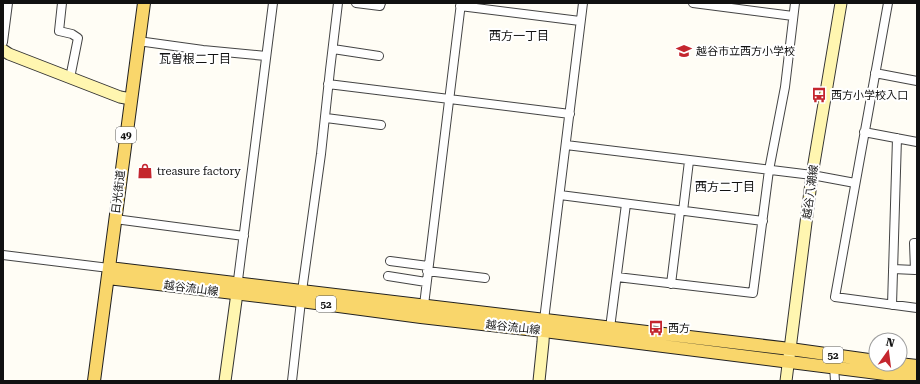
<svg xmlns="http://www.w3.org/2000/svg" width="920" height="384" viewBox="0 0 920 384" font-family="'Roboto Serif','Noto Sans JP',serif">
  <rect width="100%" height="100%" fill="#fffdf5"/>
  <g fill="none" stroke-linecap="round" stroke-linejoin="round">
    <g stroke="#444" stroke-width="10">
      <path id="street" d="M62,3L59,31L72,34L78,38L70,78
        M356,3L380,6L381,3
        M693,3L793,16
        M888,3L835,297L917,308
        M460,6L580,21
        M138,41L203,50L266,56
        M3,42L8,3
        M333,49L379,56
        M875,73L917,81
        M328,84L570,114
        M326,118L381,125
        M864,132L917,142
        M566,145L812,175L855,183
        M560,195L763,221
        M683,211L689,161
        M115,219L244,236
        M3,255L109,268
        M390,261L428,266
        M893,269L915,270L914,243H917
        M427,271L485,278
        M388,276L426,282
        M617,277L753,293L769,170L785,87L795,3
        M671,284L680,211
        M237,288L273,3
        M302,291L321,154L330,70L338,3
        M424,305L461,3
        M892,305L897,138
        M544,320L583,3
        M610,328L626,204
        M834,367L835,381
        M292,381L301,301"/>
    </g>
    <g stroke="#333" stroke-width="13">
      <path id="secondary" d="M3,50L9,54L120,97L131,99
        M225,381L237,293
        M539,381L543,342L544,323
        M786,381L812,175L841,3"/>
    </g>
    <g stroke="#222" stroke-width="14">
      <path id="primary" d="M109,268L790,349L876,361
        M108,278L301,301L421,317L544,331L917,378
        M899,364L917,366
        M94,381L144,3"/>
    </g>
    <use href="#street" stroke="#fff" stroke-width="8"/>
    <use href="#secondary" stroke="#fff6b0" stroke-width="11"/>
    <use href="#primary" stroke="#f9d66b" stroke-width="12"/>
  </g>
  <defs>
    <g id="school-bare" transform="scale(1.2)"><path d="M0-5L7-2L0 1L-7-2ZM-4 1L0 2.5L4 1V4Q0 6-4 4Z" fill="#c4262e" stroke="#fff" stroke-width="2.5" paint-order="stroke"/></g>
    <g id="bus-bare" transform="scale(1.2)"><path d="M-5-6H5V4H4V6H2V4H-2V6H-4V4H-5ZM-3.5-4V0h7V-4ZM-3.5 1.2v1.5H-2V1.2ZM2 1.2v1.5H3.5V1.2Z" fill="#c4262e" stroke="#fff" stroke-width="2.5" paint-order="stroke"/></g>
    <g id="shop-bare" transform="scale(1.2)"><path d="M-5-2.5h2.3a2.7 3.5 0 0 1 5.4 0H5L5.5 6h-11ZM-1.5-2.5h3a1.5 2.3 0 0 0-3 0Z" fill="#c4262e" stroke="#fff" stroke-width="2.5" paint-order="stroke"/></g>
  </defs>
  <g fill-rule="evenodd">
    <use href="#school-bare" x="684" y="51"/>
    <use href="#bus-bare" x="819" y="95"/>
    <use href="#shop-bare" x="145" y="171"/>
    <use href="#bus-bare" x="656" y="328"/>
  </g>
  <g text-anchor="middle" stroke-width="4" stroke-linejoin="round" paint-order="stroke">
    <g fill="#fff" stroke="#585858" stroke-width="1">
      <rect x="116" y="127" width="20" height="16" rx="3"/>
      <rect x="316" y="296" width="20" height="16" rx="3"/>
      <rect x="823" y="347" width="20" height="16" rx="3"/>
    </g>
    <g font-size="10" font-weight="bold" fill="#111">
      <text x="126" y="139">49</text>
      <text x="326" y="308">52</text>
      <text x="833" y="359">52</text>
    </g>
    <g font-size="11" fill="#111" stroke="#fff" text-anchor="start">
      <text x="696" y="55">越谷市立西方小学校</text>
      <text x="831" y="99">西方小学校入口</text>
      <text x="157" y="175">treasure factory</text>
      <text x="668" y="332">西方</text>
    </g>
    <g font-size="11" fill="#111" stroke="#fff">
      <text transform="translate(118 192) rotate(-83)" y="4">日光街道</text>
      <text transform="translate(810 192) rotate(-82)" y="4">越谷八潮線</text>
      <text transform="translate(191 288) rotate(7)" y="4">越谷流山線</text>
      <text transform="translate(513 327) rotate(6)" y="4">越谷流山線</text>
    </g>
    <g font-size="12" fill="#111" stroke="#fff">
      <text x="519" y="40">西方一丁目</text>
      <text x="195" y="63">瓦曽根二丁目</text>
      <text x="725" y="191">西方二丁目</text>
    </g>
  </g>
  <rect width="920" height="384" fill="none" stroke="#111111" stroke-width="8"/>
  <g transform="translate(888 352) rotate(14)"><circle r="19" fill="#ffffff" stroke="#a0a0a0"/>
  <path d="M0-3L7 15L0 10L-7 15Z" fill="#c4262e"/>
  <text y="-6" font-size="11" font-weight="bold" text-anchor="middle" fill="#111111">N</text>
  </g>
</svg>
